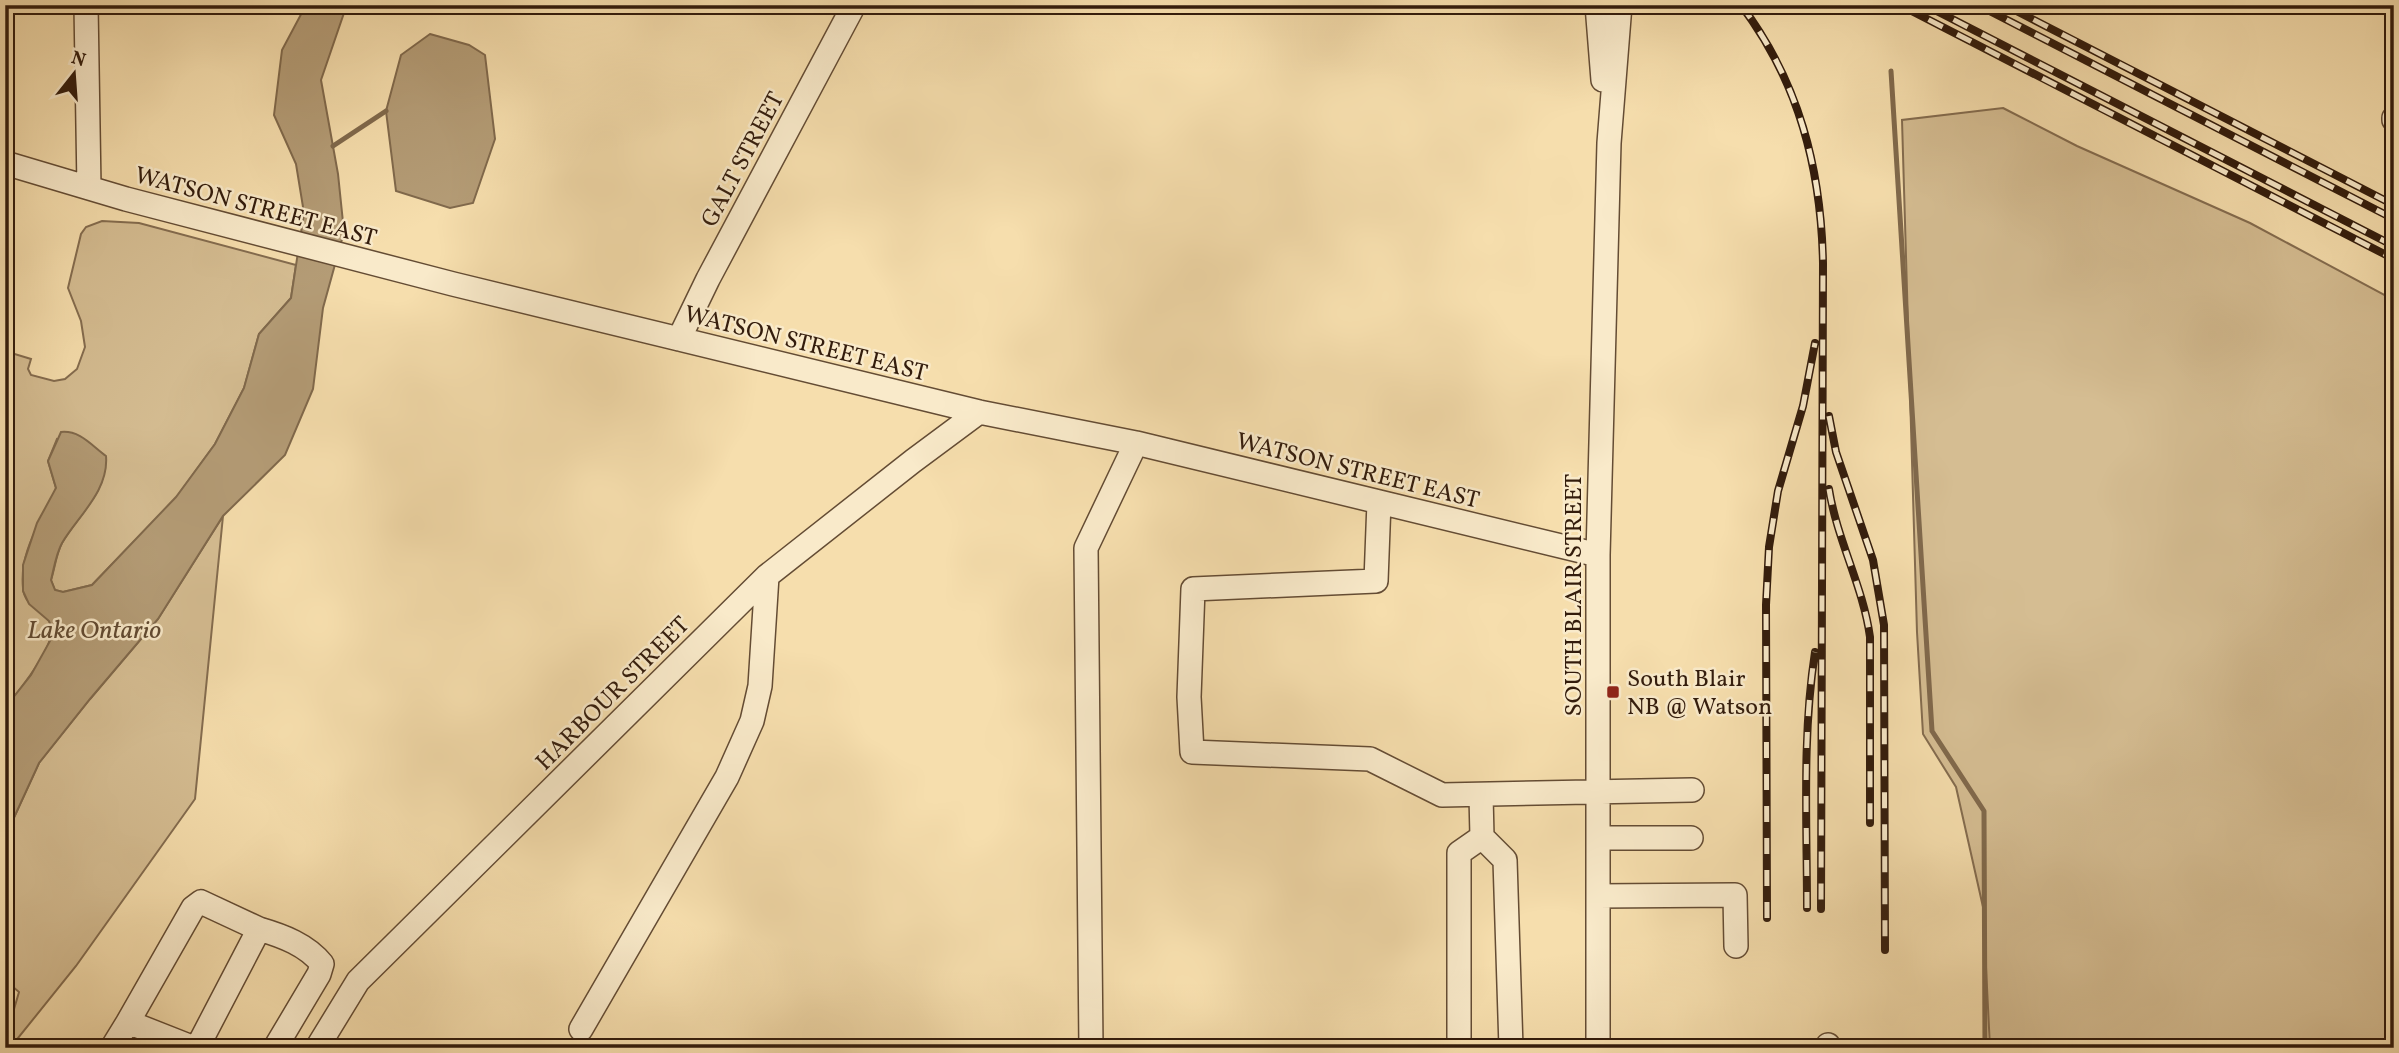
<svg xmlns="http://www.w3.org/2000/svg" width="2399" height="1053" viewBox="0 0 2399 1053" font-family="Vollkorn,serif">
  <rect width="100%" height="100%" fill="#f6dead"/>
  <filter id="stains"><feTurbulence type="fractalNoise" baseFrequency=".00286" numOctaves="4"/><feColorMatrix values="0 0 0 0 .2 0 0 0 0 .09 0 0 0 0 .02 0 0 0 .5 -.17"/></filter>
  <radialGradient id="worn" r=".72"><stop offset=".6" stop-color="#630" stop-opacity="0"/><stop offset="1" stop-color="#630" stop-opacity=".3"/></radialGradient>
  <path fill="#d5bd92" stroke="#846c4f" stroke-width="2" d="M2003,108L2077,146L2250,223L2394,300V1048H1990L1983,907L1956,787L1923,734L1917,632L1902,120Z
    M102,221L139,223L296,265L291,298L259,334L244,388L215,444L176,498L92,585L63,592L55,590L51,580C55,568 56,554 62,543C77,516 109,491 105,456L95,448L57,439L48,461L56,488C43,522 19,548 23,588C24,605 40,609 49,621C63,639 17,693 5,708V351L31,359L28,369L31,375L54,381L65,379L77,369L85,347L81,321L68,288L81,234L86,227Z
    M223,516L195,799L76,966L10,1048H5V1021L12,1016L19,992L5,980V862L11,824L39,763L90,699L158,619Z"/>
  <path fill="#b49c76" stroke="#80694c" stroke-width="2" d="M306,5H349L344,13L321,80L338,174L344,232L323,308L313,389L285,455L223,516L158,619L90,699L39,763L11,824L5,862V708L31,675L50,641L52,629L49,621L29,604L23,591V565L37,523L56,488L48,461L61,432C80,430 92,446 106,456C109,491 78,516 62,543C56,554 54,568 51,580L55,590L63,592L92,585L176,497L215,444L244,388L259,334L291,298L304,213L296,164L274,115L282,50Z
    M430,34L469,45L485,55L495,139L473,203L450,208L396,191L386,111L401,55Z"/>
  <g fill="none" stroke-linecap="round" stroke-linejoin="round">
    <path stroke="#80694c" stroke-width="5" d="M1891,71L1932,731L1984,811L1985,1048
      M333,146L386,111"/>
    <g stroke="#644c34" stroke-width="26">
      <path id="minor" d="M86,5L89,188
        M1597,5L1603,80
        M2394,118V120
        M5,163L126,199L453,284L979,412L1136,443L1598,555
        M679,339L708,279L854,5
        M1379,502L1376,581L1193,589L1189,697L1192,752L1370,759L1442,795L1692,790
        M1481,795L1482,837L1505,860L1511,1048
        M1598,838H1691
        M1598,896L1735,895L1736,946
        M259,929C283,936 307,945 322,964L319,974L275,1048
        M128,1022L193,908L201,902L259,929L197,1048
        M581,1029L727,777L752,721L760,686L767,576
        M1828,1045L1829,1048
        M112,1048L128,1022L194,1048
        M317,1048L358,981L767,576L913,461L979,412
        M1091,1048L1086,548L1136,443
        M1459,1048V853L1482,837
        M1598,1048V555L1609,143L1620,5"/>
    </g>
    <use href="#minor" stroke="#f9eaca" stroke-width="23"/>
    <g stroke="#331c0c" stroke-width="8">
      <path id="rail" d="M1741,5C1799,82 1821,168 1823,263L1821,909
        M1900,5L2394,259
        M1925,5L2394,246
        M1978,5L2394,219
        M2005,5L2394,205
        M1829,416L1836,452L1873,560L1884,625L1885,950
        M1829,489C1837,540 1863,586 1870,637V823
        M1807,908C1807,823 1802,736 1815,652
        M1767,918L1766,605L1769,547L1778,491L1803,406L1815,343"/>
    </g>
    <use href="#rail" stroke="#f9eaca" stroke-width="5" stroke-dasharray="16" stroke-linecap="butt"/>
  </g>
  <rect fill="#8f2418" stroke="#f9eaca" stroke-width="2.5" x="1606" y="685" width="14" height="14" rx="3.5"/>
  <g text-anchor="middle" stroke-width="5" stroke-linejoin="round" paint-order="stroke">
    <g font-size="24" fill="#331c0c" stroke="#f9eaca">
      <text transform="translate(742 159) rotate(-62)" y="8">GALT STREET</text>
      <text transform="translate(256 206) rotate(15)" y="8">WATSON STREET EAST</text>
      <text transform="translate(806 343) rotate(14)" y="8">WATSON STREET EAST</text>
      <text transform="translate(1358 470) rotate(14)" y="8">WATSON STREET EAST</text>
      <text transform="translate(1573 595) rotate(-90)" y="8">SOUTH BLAIR STREET</text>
      <text transform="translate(612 693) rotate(-45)" y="8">HARBOUR STREET</text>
    </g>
    <g font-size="24" fill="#331c0c" stroke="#f9eaca" text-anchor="start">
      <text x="1627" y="686">South Blair<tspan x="1627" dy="28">NB @ Watson</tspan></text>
    </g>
    <g font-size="26" font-style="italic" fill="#604931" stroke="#f9eaca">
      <text x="94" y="638">Lake Ontario</text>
    </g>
  </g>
  <rect width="2399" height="1053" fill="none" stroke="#f6dead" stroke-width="28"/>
  <rect x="7" y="7" width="2385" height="1039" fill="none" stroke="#331c0c" stroke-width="3.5"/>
  <rect x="14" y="14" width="2371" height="1025" fill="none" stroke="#331c0c" stroke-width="2"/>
  <g transform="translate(74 74) rotate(17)" stroke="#f9eaca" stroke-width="5" paint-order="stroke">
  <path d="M0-5L12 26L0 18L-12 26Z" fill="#331c0c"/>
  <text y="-10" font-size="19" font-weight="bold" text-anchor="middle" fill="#331c0c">N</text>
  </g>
  <rect width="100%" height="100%" filter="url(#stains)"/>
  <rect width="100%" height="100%" fill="url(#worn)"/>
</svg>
